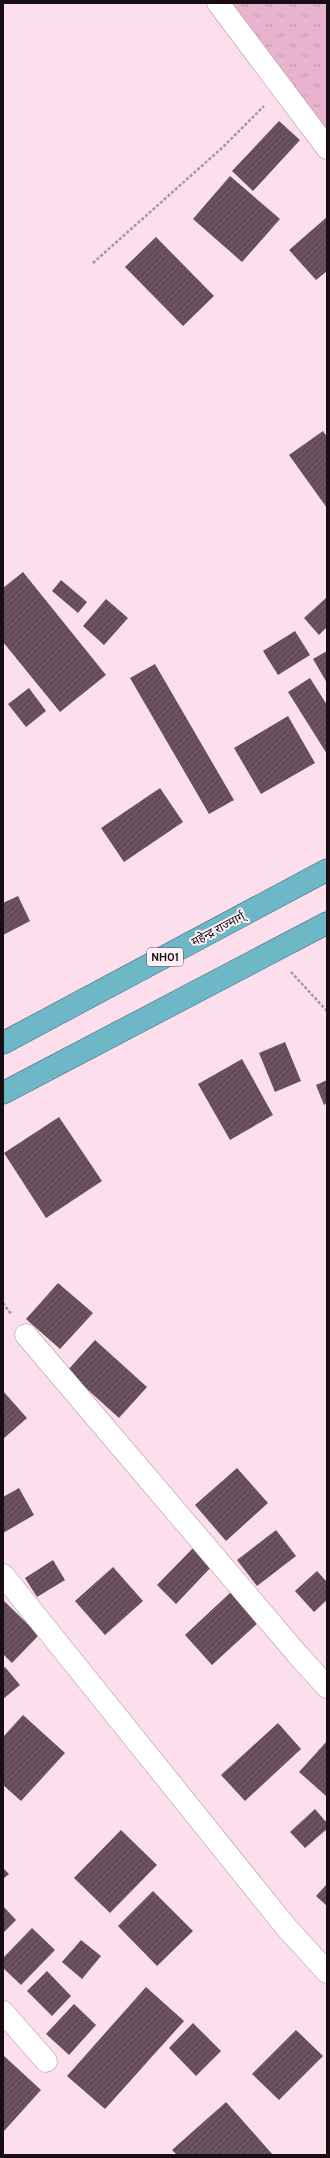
<svg xmlns="http://www.w3.org/2000/svg" width="330" height="2158" viewBox="0 0 330 2158" font-family="Cabin,'Noto Sans Devanagari',sans-serif">
  <defs>
    <pattern id="grass-tufts" width="24" height="20" patternUnits="userSpaceOnUse"><rect width="24" height="20" fill="#e7b3ce"/><path d="M3 7l-1-3M5 7V3M7 7l1-3M15 17l-1-3M17 17v-4M19 17l1-3" fill="none" stroke="#c599b0"/></pattern>
    <pattern id="building-hatch" width="6" height="6" patternUnits="userSpaceOnUse"><rect width="6" height="6" fill="#644c59"/><path d="M-1 1l2-2M0 6l6-6M5 7l2-2" fill="none" stroke="#75616c"/></pattern>
  </defs>
  <rect width="100%" height="100%" fill="#fcdeed"/>
  <path fill="url(#grass-tufts)" d="M231,3H327V131Z"/>
  <path fill="url(#building-hatch)" d="M279,121L300,140L253,191L232,171Z
    M230,176L280,219L242,262L193,219Z
    M327,217V271L316,280L289,250Z
    M156,237L214,296L183,326L125,267Z
    M323,431L327,437V508L289,455Z
    M23,572L106,675L60,712L3,642V588Z
    M61,580L87,602L78,613L52,591Z
    M327,597V627L319,635L304,618Z
    M106,599L128,618L104,645L83,626Z
    M295,631L310,655L278,675L263,651Z
    M327,651V683L313,659Z
    M155,664L234,800L209,814L130,678Z
    M310,678L327,705V754L288,692Z
    M29,688L46,711L26,727L8,704Z
    M288,716L315,763L261,794L234,748Z
    M160,788L183,822L124,862L101,828Z
    M18,896L30,921L3,935V903Z
    M285,1042L301,1081L275,1092L259,1053Z
    M242,1059L273,1115L230,1140L198,1084Z
    M327,1080V1103L324,1105L316,1085Z
    M59,1117L102,1181L46,1218L4,1153Z
    M58,1283L93,1313L60,1349L26,1319Z
    M95,1340L147,1387L119,1418L67,1371Z
    M3,1391L27,1418L3,1439Z
    M237,1468L268,1503L226,1541L195,1505Z
    M19,1488L34,1515L3,1533V1497Z
    M276,1530L296,1556L257,1586L237,1560Z
    M195,1546L214,1564L176,1604L157,1585Z
    M53,1560L65,1580L37,1597L25,1578Z
    M113,1567L143,1601L105,1635L75,1601Z
    M317,1571L327,1582V1600L314,1612L295,1591Z
    M231,1592L259,1622L212,1665L185,1635Z
    M3,1600L39,1635L12,1663L3,1654Z
    M5,1667L20,1685L3,1699V1669Z
    M23,1715L65,1753L21,1801L3,1785V1737Z
    M278,1723L301,1749L245,1801L221,1775Z
    M327,1741V1795L326,1796L299,1772Z
    M315,1809L327,1823V1829L305,1848L290,1832Z
    M121,1830L157,1865L110,1913L74,1878Z
    M3,1868L9,1874L3,1879Z
    M327,1884V1906L316,1896Z
    M153,1891L193,1931L157,1966L118,1926Z
    M3,1906L16,1920L3,1933Z
    M32,1928L55,1950L21,1985L3,1968V1958Z
    M81,1940L101,1956L82,1979L62,1962Z
    M47,1971L71,1996L52,2016L27,1991Z
    M146,1987L184,2021L105,2109L67,2076Z
    M74,2004L96,2025L69,2055L46,2034Z
    M193,2023L221,2051L196,2076L169,2048Z
    M296,2030L323,2056L279,2100L252,2074Z
    M3,2055L41,2090L4,2131L3,2130Z
    M226,2102L273,2155H177L172,2150Z"/>
  <g fill="none" stroke-linecap="round" stroke-linejoin="round">
    <g stroke="#ae93a1" stroke-width="23">
      <path id="minor" d="M218,3L327,148
        M26,1335L298,1655L327,1687
        M3,1575L286,1927L327,1972
        M3,2012L46,2061"/>
    </g>
    <g stroke="#38707d" stroke-width="23">
      <path id="trunk" d="M3,1043L327,870
        M3,1093L327,923"/>
    </g>
    <path stroke="#ab949f" stroke-width="2.5" stroke-dasharray="3 2" stroke-linecap="butt" d="M93,263L223,147L264,106
      M291,972L327,1011
      M3,1303L11,1314"/>
    <use href="#minor" stroke="#fff" stroke-width="22"/>
    <use href="#trunk" stroke="#6eb7c6" stroke-width="22"/>
  </g>
  <g text-anchor="middle" stroke-width="4" stroke-linejoin="round" paint-order="stroke">
    <rect fill="#fdf1f7" stroke="#5c5157" stroke-width="1" x="147" y="948" width="36" height="18" rx="3"/>
    <g font-size="11" font-weight="bold" fill="#170d12">
      <text x="165" y="961">NH01</text>
    </g>
    <g font-size="12" fill="#170d12" stroke="#fdf1f7">
      <text transform="translate(218 929) rotate(-28)" y="4">महेन्द्र राज्मार्ग्</text>
    </g>
  </g>
  <rect width="330" height="2158" fill="none" stroke="#170d12" stroke-width="8"/>
</svg>
